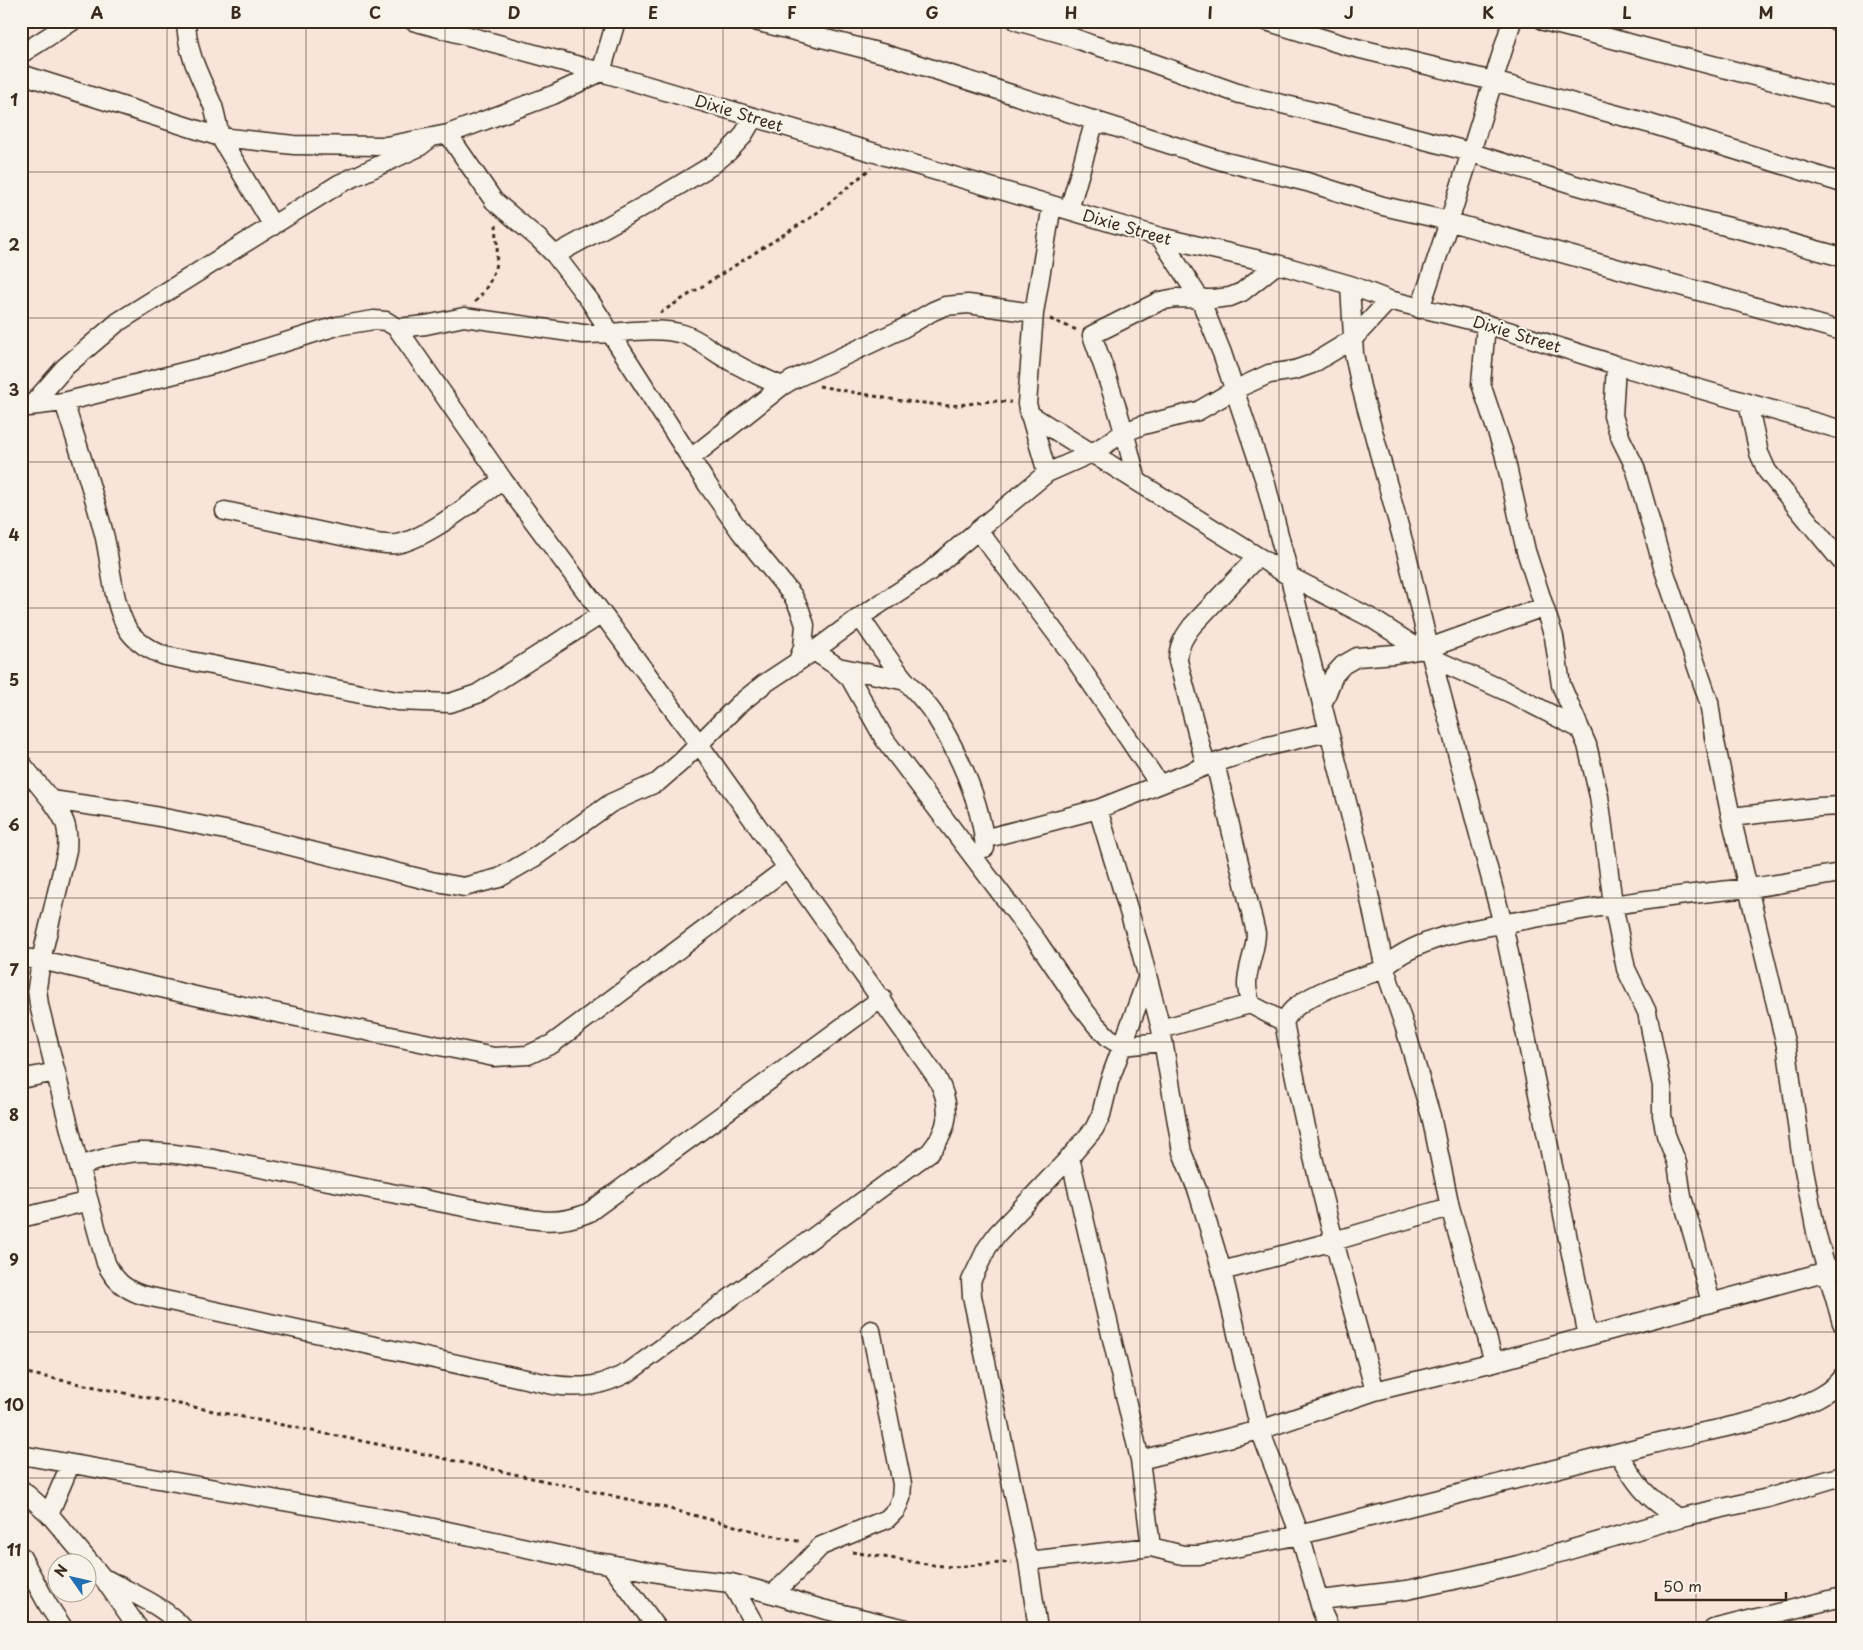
<svg xmlns="http://www.w3.org/2000/svg" width="1863" height="1650" viewBox="0 0 1863 1650" font-family="'Playpen Sans',sans-serif">
  <rect width="100%" height="100%" fill="#f8e4d9"/>
  <filter id="ink" filterUnits="userSpaceOnUse"><feTurbulence type="fractalNoise" baseFrequency=".02" numOctaves="2"/><feDisplacementMap in="SourceGraphic" scale="10" xChannelSelector="R" yChannelSelector="G"/><feConvolveMatrix kernelMatrix="1 2 1 2 8 2 1 2 1" color-interpolation-filters="sRGB"/></filter>
  <g filter="url(#ink)">
    <g fill="none" stroke-linecap="round" stroke-linejoin="round">
      <g stroke="#3b2a1e" stroke-width="21">
        <path id="street" d="M413,21L601,72L1160,237L1277,264L1350,285L1389,300L1486,324L1616,365L1842,430
          M755,21L885,54L1222,161L1307,182L1383,206L1436,218L1842,331
          M1017,21L1063,34L1090,44L1150,62L1240,94L1337,117L1459,149L1572,184L1684,216L1750,232L1842,257
          M1266,21L1344,45L1493,81L1651,124L1842,183
          M1544,21L1842,99
          M1836,21L1842,23
          M21,54L73,21
          M21,74L220,137C218,127 216,116 213,106C200,76 187,55 186,21
          M448,134L494,201L539,239L555,255L590,301L707,484L740,531L793,596L800,610L805,625L803,647L798,661
          M220,137L294,145L386,146L448,134L553,95L601,72L616,21
          M220,137L273,226
          M1069,210L1095,120
          M1160,237L1200,299L1222,353L1266,484L1360,853L1385,969L1405,1028L1431,1116L1450,1207L1494,1362
          M555,255L653,201L711,166L728,152L742,137L754,117
          M1350,285L1354,354L1361,387L1408,559L1429,648L1503,924L1588,1336
          M1420,309L1449,222L1512,21
          M1486,324L1481,384L1504,453L1526,551L1554,637L1561,685L1587,745L1599,796L1613,904L1626,969L1647,1012L1662,1086V1115L1666,1135L1677,1163L1682,1197L1695,1242L1711,1303
          M397,328L426,325L464,317L583,334C616,335 651,325 683,334C697,338 711,350 723,357C742,368 762,378 782,386
          M1616,365L1613,416L1621,439L1635,467L1663,567L1709,702L1714,737L1731,817L1787,1050L1801,1154L1816,1232L1842,1323
          M64,402C78,447 94,493 105,538C111,566 113,605 128,630C137,643 150,650 165,656L397,701L450,703L477,694L602,614
          M1748,403L1759,453L1767,471L1842,562
          M21,407L64,402L215,364L337,326L374,320L386,321L397,328L503,480L699,744L937,1078C952,1106 950,1128 930,1152L629,1372C602,1386 583,1389 553,1385L142,1295C124,1289 114,1280 106,1263L79,1166L39,1005L37,988L41,960L67,850C69,826 65,819 51,800
          M30,407L65,367L118,322L339,184L419,147L432,137
          M1029,414L1289,576L1371,618L1421,650
          M691,458L782,386L792,380L902,329L933,311L945,306L968,304L1034,313
          M1047,473L1027,404L1034,313L1052,205
          M1137,481C1125,431 1110,383 1092,335L1160,301L1176,298L1213,299L1230,297L1242,292L1277,264
          M225,511L365,541C375,543 385,545 396,544C426,540 477,498 503,480
          M978,530L1070,652L1159,784
          M860,617C874,638 888,659 904,679C915,691 927,703 936,717C960,756 981,803 985,848
          M814,651L838,667L850,678L885,740L1037,941L1081,1006L1096,1025L1109,1038L1122,1046L1162,1042
          M1432,658L1512,694L1580,729
          M838,667L906,681
          M1322,705L1334,675L1343,665L1357,657L1395,654L1429,648L1543,607
          M21,763L51,800L129,811L235,832L431,881L464,887L499,878L535,857L611,803L658,782L681,762L738,705L764,684L814,651L860,617L929,572L978,530L1047,473L1092,453L1125,432L1143,425L1198,411L1236,389L1269,374L1295,370L1312,364L1353,339L1389,300
          M1215,763L1256,933C1256,951 1247,966 1247,984C1247,990 1249,997 1250,1004
          M1206,766L1178,661C1178,647 1183,638 1192,626L1257,557
          M1098,809L1140,948L1161,1029L1182,1152L1198,1192L1222,1271L1260,1430L1300,1535L1322,1612L1330,1629
          M1731,817L1819,807L1842,806
          M984,839L1098,809L1206,766L1264,747L1328,732
          M21,958L41,960L204,998L494,1057L528,1055L552,1044L787,868
          M1385,966C1424,933 1486,927 1535,918C1606,905 1677,895 1748,888C1780,885 1810,877 1842,873
          M1284,1022C1287,1017 1290,1011 1296,1007C1318,989 1358,978 1385,969
          M1161,1029L1250,1004L1284,1022C1307,1146 1341,1269 1375,1391
          M21,1079L56,1072
          M1070,1157L1140,1460L1151,1547
          M79,1166C99,1160 119,1153 140,1152C164,1151 189,1156 213,1159L501,1214C535,1220 556,1226 588,1213L882,998
          M21,1218L89,1201
          M1222,1271L1334,1241L1450,1207
          M1618,1453C1638,1487 1645,1496 1678,1518
          M21,1455L415,1524L587,1561L610,1564L684,1578L731,1583L773,1594L822,1609L906,1629
          M1140,1460L1260,1430L1375,1391L1494,1362L1842,1267
          M21,1489L49,1514L103,1578L139,1629
          M49,1514L70,1465
          M21,1556L48,1605L64,1629
          M1028,1561L1151,1547L1183,1555H1199L1300,1535C1417,1504 1535,1475 1652,1444C1701,1431 1752,1425 1799,1406C1816,1399 1831,1392 1842,1377
          M610,1564L658,1629
          M108,1580C135,1595 163,1605 184,1629
          M731,1583L757,1629
          M773,1594L796,1572L821,1546L887,1519L896,1510L901,1498L902,1484L871,1330
          M1320,1600L1407,1590L1463,1578L1518,1565L1682,1517L1768,1498L1842,1476
          M1038,1629L1028,1561L972,1296L971,1281L987,1248L997,1234L1070,1157L1094,1129L1101,1115L1109,1082L1147,979
          M1713,1629L1842,1597"/>
      </g>
      <path stroke="#3b2a1e" stroke-width="3" stroke-dasharray="4 4" stroke-linecap="butt" d="M475,302C498,277 499,258 496,225
        M660,313L813,216L871,168
        M1050,319L1077,330
        M819,386L896,400L950,406L992,401L1011,402
        M21,1372L406,1450L658,1506L766,1534L802,1542
        M852,1552L933,1565L953,1567L1012,1562"/>
      <use href="#street" stroke="#f7f3e8" stroke-width="18"/>
    </g>
  </g>
  <path fill="none" stroke="#3b2a1e" stroke-width="1" stroke-opacity="0.55" d="M167,21V1629M306,21V1629M445,21V1629M584,21V1629M723,21V1629M862,21V1629M1001,21V1629M1140,21V1629M1279,21V1629M1418,21V1629M1557,21V1629M1696,21V1629M21,172H1842M21,318H1842M21,462H1842M21,608H1842M21,752H1842M21,898H1842M21,1042H1842M21,1188H1842M21,1332H1842M21,1478H1842"/>
  <g text-anchor="middle" stroke-width="4" stroke-linejoin="round" paint-order="stroke">
    <g font-size="16" fill="#3b2a1e" stroke="#f7f3e8">
      <text transform="translate(739 113) rotate(17)" y="6">Dixie Street</text>
      <text transform="translate(1127 227) rotate(16)" y="6">Dixie Street</text>
      <text transform="translate(1517 334) rotate(17)" y="6">Dixie Street</text>
    </g>
  </g>
  <rect width="1863" height="1650" fill="none" stroke="#f7f3e8" stroke-width="55"/>
  <g transform="translate(72 1578) rotate(304)"><circle r="24" fill="#f7f3e8" stroke="#aca397"/>
  <path d="M0-4L9 19L0 12L-9 19Z" fill="#1f6fb2"/>
  <text y="-8" font-size="14" font-weight="bold" text-anchor="middle" fill="#3b2a1e">N</text>
  </g>
  <path d="M1656 1592v8h130v-8" fill="none" stroke="#3b2a1e" stroke-width="2.5"/>
  <text x="1663" y="1592" font-size="15" fill="#3b2a1e" stroke="#f7f3e8" stroke-width="4" paint-order="stroke">50 m</text>
  <rect x="28" y="28" width="1808" height="1594" fill="none" stroke="#3b2a1e" stroke-width="2"/>
  <g font-size="16" text-anchor="middle" font-weight="bold" fill="#3b2a1e">
    <text x="97" y="19">A</text>
    <text x="236" y="19">B</text>
    <text x="375" y="19">C</text>
    <text x="514" y="19">D</text>
    <text x="653" y="19">E</text>
    <text x="792" y="19">F</text>
    <text x="932" y="19">G</text>
    <text x="1071" y="19">H</text>
    <text x="1210" y="19">I</text>
    <text x="1349" y="19">J</text>
    <text x="1488" y="19">K</text>
    <text x="1627" y="19">L</text>
    <text x="1766" y="19">M</text>
    <text x="14" y="106">1</text>
    <text x="14" y="251">2</text>
    <text x="14" y="396">3</text>
    <text x="14" y="541">4</text>
    <text x="14" y="686">5</text>
    <text x="14" y="831">6</text>
    <text x="14" y="976">7</text>
    <text x="14" y="1121">8</text>
    <text x="14" y="1266">9</text>
    <text x="14" y="1411">10</text>
    <text x="14" y="1556">11</text>
  </g>
</svg>
